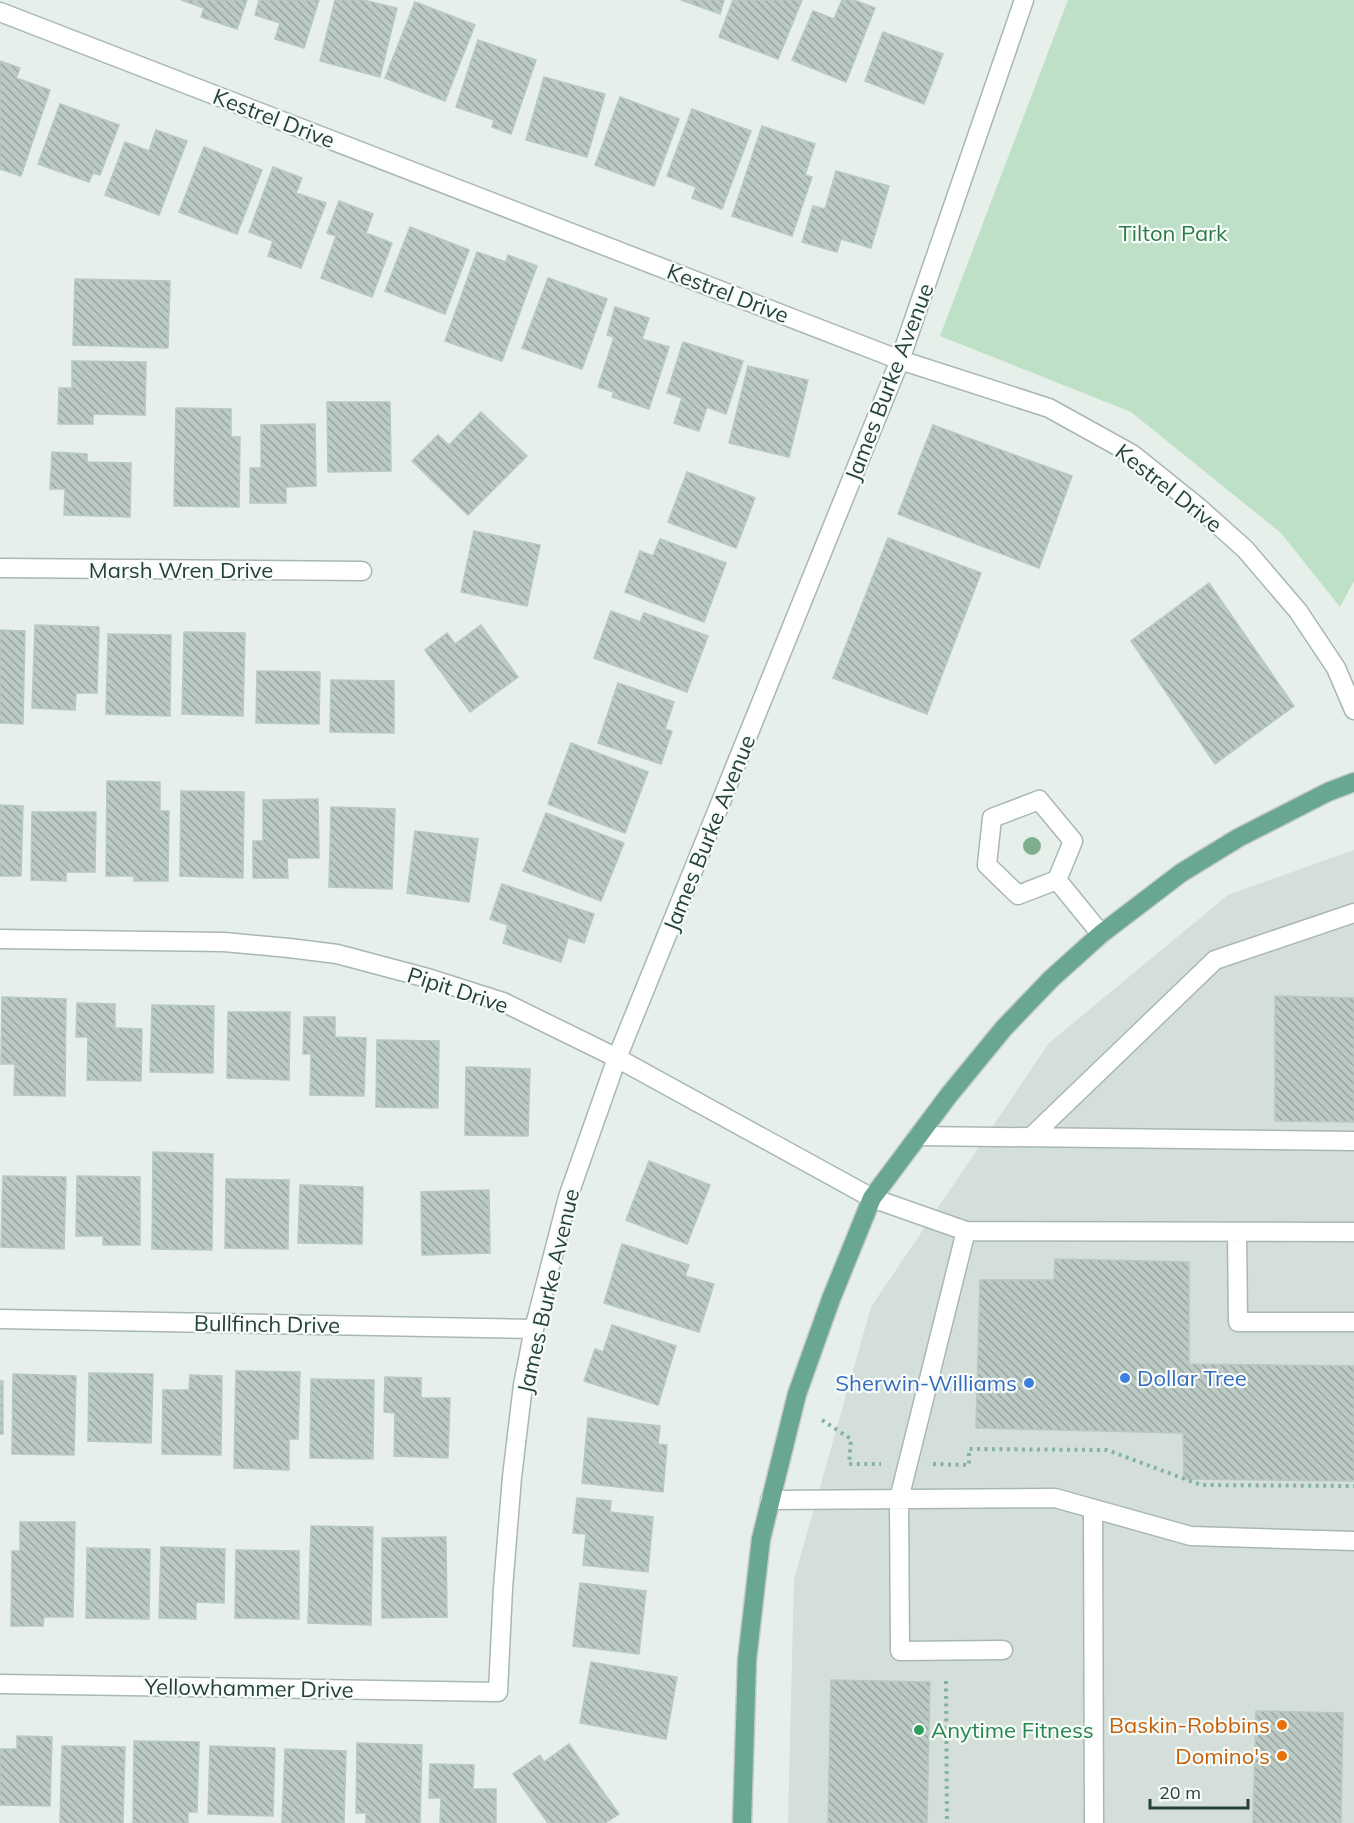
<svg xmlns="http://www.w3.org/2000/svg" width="1354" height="1823" viewBox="0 0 1354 1823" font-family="Mulish,sans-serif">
  <defs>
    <pattern id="building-back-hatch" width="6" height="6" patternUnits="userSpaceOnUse" patternTransform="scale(1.5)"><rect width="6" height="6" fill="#bbcac3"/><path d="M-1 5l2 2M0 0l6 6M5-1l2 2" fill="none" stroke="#98a69f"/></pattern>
  </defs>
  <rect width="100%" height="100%" fill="#e6efea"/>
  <path fill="#d4dfd9" d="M1354,850V1823H788L794,1579L871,1307L1049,1043L1228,895Z"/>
  <path fill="#bee0c6" d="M1068,0H1354V581L1340,607L1281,533L1131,412L940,336Z"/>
  <path fill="url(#building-back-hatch)" stroke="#b8c9c1" stroke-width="1.5" d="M181,0H247L237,29L201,17L204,8Z
    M259,0H319L304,48L275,39L280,23L255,15Z
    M335,0H363L397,8L380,77L320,61Z
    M681,0H724L720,14Z
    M733,0H802L778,59L719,37Z
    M842,0H854L875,8L846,82L792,60L813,11L834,19Z
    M415,2L475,25L445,101L385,78Z
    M883,32L943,54L924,104L865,81Z
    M478,40L536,60L511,134L492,127L494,120L456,107Z
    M0,61L20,68L16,78L50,90L21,176L0,169Z
    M544,77L605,94L587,157L526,140Z
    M620,97L679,119L654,186L595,165Z
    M60,104L119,125L100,175L93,173L89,182L38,164Z
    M692,109L751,131L722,209L692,198L696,187L667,176Z
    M762,126L815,144L805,175L812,177L792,236L732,216Z
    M156,130L187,141L159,215L105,195L125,142L149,151Z
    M204,147L262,170L237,234L179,212Z
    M273,167L302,178L296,193L326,203L301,268L268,256L273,241L249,232Z
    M836,171L889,186L871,248L841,239L837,252L802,242L813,206L825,209Z
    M339,201L373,214L366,233L392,243L372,297L321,278L336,236L327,233Z
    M410,227L469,250L445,314L385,291Z
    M477,252L506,262L508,255L537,266L502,361L445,341Z
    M548,278L607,299L582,369L522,348Z
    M75,279L170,281L168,348L73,345Z
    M615,307L649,318L642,339L669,347L649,409L612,397L614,392L598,387L614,337L607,335Z
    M683,342L743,361L726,414L707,407L699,431L674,423L682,398L667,393Z
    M72,361L146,362L145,415L93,414V424H58L59,388H72Z
    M748,366L808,380L789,457L729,443Z
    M327,402H390L391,471L328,472Z
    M176,408L231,409V437H240L239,507L174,506Z
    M481,412L527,456L468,515L412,461L438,435L449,445Z
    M315,424L316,486L286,487V503H250V468H261V425Z
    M933,425L1072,476L1039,568L898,514Z
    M52,452L87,454V462L131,463L130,517L64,515L65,489H50Z
    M687,472L755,498L736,548L668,522Z
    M474,531L540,545L527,606L461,592Z
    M888,538L981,573L927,714L833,678Z
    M660,539L726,563L704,622L625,592L640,551L653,556Z
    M1209,583L1294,706L1215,764L1131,641Z
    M611,611L640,622L644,613L708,636L687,692L594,658Z
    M35,625L99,627L97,693H76L75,710L32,708Z
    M481,625L518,677L470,712L425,650L447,633L455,644Z
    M0,630L25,631L23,724L0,723Z
    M184,632L245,633L243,716L182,714Z
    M108,634L171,635L170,716L106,714Z
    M257,671L320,672L319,724L256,723Z
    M331,680L394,681V733L330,732Z
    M618,683L674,702L665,729L672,731L661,764L598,743Z
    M571,743L648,772L625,833L548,804Z
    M107,781L160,782V811H169L168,881H134V876H106Z
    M181,791L244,792L243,878L180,876Z
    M318,799L319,858H287L288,878H253V841H263V800Z
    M0,805L23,806L21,876H0Z
    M331,807L395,809L392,889L329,887Z
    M32,812H96L95,872H66V881L31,880Z
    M546,813L624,843L601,901L523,871Z
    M415,831L478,839L469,902L407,893Z
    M502,884L594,914L584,943L568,938L561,962L503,943L508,925L490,919Z
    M1275,996L1354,998V1122L1275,1121Z
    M2,997L66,999L65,1096L14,1095L15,1064H1Z
    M77,1003L115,1004V1028L142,1029L141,1081L87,1080L88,1037H76Z
    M152,1005L214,1006L213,1073L150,1072Z
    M228,1012H290L289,1080L227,1078Z
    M304,1017H335V1037L366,1038L364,1096L310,1095L311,1054H303Z
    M377,1040L439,1041L438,1108L376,1107Z
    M466,1067L530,1069L528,1136L465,1135Z
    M153,1152L213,1154L212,1250L152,1249Z
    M649,1161L710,1185L687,1244L626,1220Z
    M3,1176L66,1177L64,1249L1,1247Z
    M77,1176L140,1177V1245H103V1236H76Z
    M226,1179L289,1180L288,1249L225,1248Z
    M300,1185L363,1187L362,1244L298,1243Z
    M489,1190L490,1253L422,1255L421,1192Z
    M622,1244L689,1265L685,1276L714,1284L699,1332L604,1303Z
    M1055,1259L1189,1262V1364L1354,1366V1481L1184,1479L1183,1433L976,1428L980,1280H1054Z
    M612,1325L676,1346L658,1405L584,1381L595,1349L603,1352Z
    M236,1371L300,1372L298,1439H289V1470L234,1468Z
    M89,1373L153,1374L151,1443L88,1441Z
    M13,1374L76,1376L74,1455L12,1454Z
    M190,1375L222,1376L221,1455L162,1454L163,1390H189Z
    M385,1377L421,1378V1398H450L448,1458L394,1456L395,1413L384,1412Z
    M311,1379L374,1380L373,1459L310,1458Z
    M0,1381H3V1434H0Z
    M588,1418L660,1426L658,1444L667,1445L663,1492L582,1483Z
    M577,1498L611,1501L610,1512L653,1517L648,1572L583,1565L586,1534L573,1533Z
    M20,1522H75L73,1617H44L43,1626H11L12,1551H20Z
    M311,1526L373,1527L371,1625L308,1623Z
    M446,1537L447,1617L382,1618V1538Z
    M161,1547L225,1549L224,1603L196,1602V1619L159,1618Z
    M87,1548L150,1549L149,1619L86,1618Z
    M236,1550L299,1551V1619L235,1618Z
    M580,1583L646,1591L639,1654L573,1646Z
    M591,1662L677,1677L666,1739L580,1723Z
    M831,1680L930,1682L927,1823H828Z
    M1256,1711L1343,1713L1341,1823H1253Z
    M17,1736L52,1737L50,1806L0,1805V1749H17Z
    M134,1741L199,1742L197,1812H188V1823H133Z
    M357,1743L422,1745L420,1823H366V1813H356Z
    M569,1744L619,1814L605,1823H548L513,1774L540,1755L544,1762Z
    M62,1746L125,1747L123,1823H60Z
    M210,1746L275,1748L273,1816L208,1814Z
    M285,1749L346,1751L344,1823H282Z
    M430,1764L474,1765L473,1789H496V1823H440L441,1798H429Z"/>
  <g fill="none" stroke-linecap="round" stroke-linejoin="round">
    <g stroke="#a8b8b1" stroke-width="21">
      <path id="lane" d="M1057,880L1018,895L987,865L992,818L1039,800L1073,841L1057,880L1101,934
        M918,1136L1354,1141
        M1031,1137L1215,960L1354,913
        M872,1198L966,1231
        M1237,1232L1238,1322H1354
        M770,1500L1055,1498L1191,1536L1354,1541
        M1093,1509L1094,1823
        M1003,1650L900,1651L899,1499L966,1231L1354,1232"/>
    </g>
    <g stroke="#a8b8b1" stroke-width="21">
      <path id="street" d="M0,12L900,360L1049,408L1132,454L1198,507L1245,549L1298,611L1336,668L1354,710
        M0,568L362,571
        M0,939L224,942L289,948L337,954L431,979L503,1002L617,1058L872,1198
        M0,1319L534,1329
        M0,1684L498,1692L503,1588L512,1477L523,1385L534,1329L568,1197L617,1058L900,360L1024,0"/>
    </g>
    <g stroke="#c2cac7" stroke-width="21">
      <path id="primary" d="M742,1823L747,1660L761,1539L797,1394L831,1299L872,1198L949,1095L1004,1028L1051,979L1101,934L1181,873L1238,838L1328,792L1354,782"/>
    </g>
    <path stroke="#85b3a3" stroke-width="4" stroke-dasharray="3 4.5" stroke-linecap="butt" d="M822,1420L851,1439L849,1464H881
      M933,1464L969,1465V1449L1107,1450L1201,1485L1354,1486
      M946,1681L947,1823"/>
    <use href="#lane" stroke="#fff" stroke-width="18"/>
    <use href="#street" stroke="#fff" stroke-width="18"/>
    <use href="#primary" stroke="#69a693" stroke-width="18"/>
  </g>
  <circle fill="#80af90" cx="1032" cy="846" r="9"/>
  <g fill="#3f7fe0" stroke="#f7fbf9" stroke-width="2">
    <circle cx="1125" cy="1378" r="6"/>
    <circle cx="1029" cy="1383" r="6"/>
  </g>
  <g fill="#e8710a" stroke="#f7fbf9" stroke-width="2">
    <circle cx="1282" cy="1725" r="6"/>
    <circle cx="1282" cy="1756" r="6"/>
  </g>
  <circle fill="#2e9e5b" stroke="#f7fbf9" stroke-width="2" cx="919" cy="1730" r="6"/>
  <g text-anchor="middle" stroke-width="4.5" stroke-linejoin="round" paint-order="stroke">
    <g font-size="22" fill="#244238" stroke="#f7fbf9">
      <text transform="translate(274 118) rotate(21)" y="8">Kestrel Drive</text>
      <text transform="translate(728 293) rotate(21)" y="8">Kestrel Drive</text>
      <text transform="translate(889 382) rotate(-69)" y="8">James Burke Avenue</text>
      <text transform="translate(1169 488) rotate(38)" y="8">Kestrel Drive</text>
      <text x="181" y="578">Marsh Wren Drive</text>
      <text transform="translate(709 833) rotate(-68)" y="8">James Burke Avenue</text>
      <text transform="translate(458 990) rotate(18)" y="8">Pipit Drive</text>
      <text transform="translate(548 1291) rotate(-77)" y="8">James Burke Avenue</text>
      <text transform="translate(267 1324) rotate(1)" y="8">Bullfinch Drive</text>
      <text transform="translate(249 1688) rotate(1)" y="8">Yellowhammer Drive</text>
    </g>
    <g font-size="22" fill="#2c7b47" stroke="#f7fbf9">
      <text x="1173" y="241">Tilton Park</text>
    </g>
    <g font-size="22" fill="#366cbe" stroke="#f7fbf9" text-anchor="start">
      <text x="1137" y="1386">Dollar Tree</text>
      <text x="1017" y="1391" text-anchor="end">Sherwin-Williams</text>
    </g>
    <g font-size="22" fill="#c56008" stroke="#f7fbf9" text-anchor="end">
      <text x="1270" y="1733">Baskin-Robbins</text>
      <text x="1270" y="1764">Domino's</text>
    </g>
    <g font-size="22" fill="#27864d" stroke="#f7fbf9" text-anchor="start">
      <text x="931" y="1738">Anytime Fitness</text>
    </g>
  </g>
  <path d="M1150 1799v9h98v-9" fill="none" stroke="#244238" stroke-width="3"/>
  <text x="1159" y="1799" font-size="18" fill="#244238" stroke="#f7fbf9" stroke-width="4.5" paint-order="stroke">20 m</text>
</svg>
